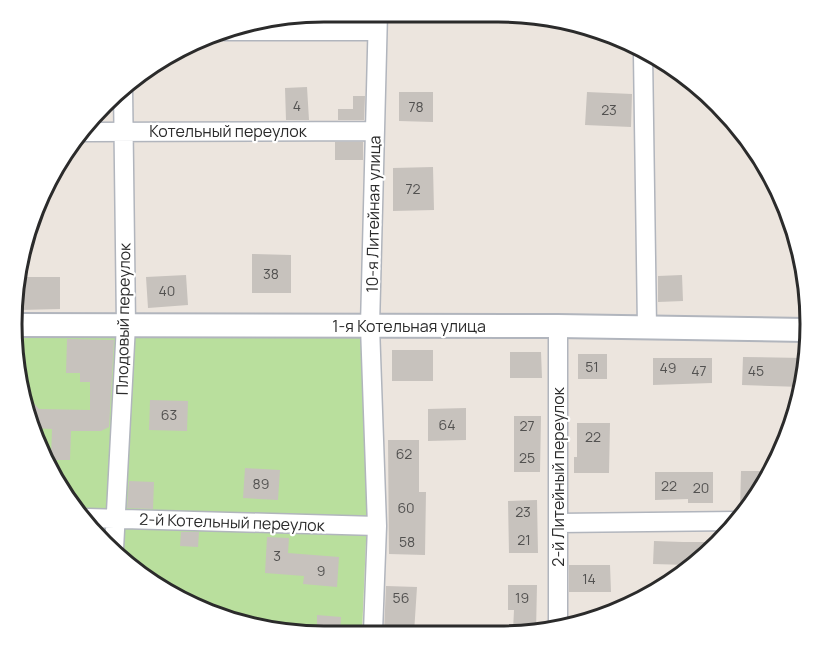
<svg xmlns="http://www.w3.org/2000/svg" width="823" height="648" viewBox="0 0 823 648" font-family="Manrope,sans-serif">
  <rect width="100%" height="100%" fill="#ece5de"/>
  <path fill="#b9df9d" d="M375,335L362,632L263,630L204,612L134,572L54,480L23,404L14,337Z"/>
  <path fill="#c7c2bd" d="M307,87L309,120H286L285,88Z
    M399,92H433V122L399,121Z
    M587,92L632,94L631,127L585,125Z
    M353,96H365L364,120H338V109H353Z
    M335,142H363V160H335Z
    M433,167L434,210L393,211V168Z
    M252,254L291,255V293H252Z
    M186,275L188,305L148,308L146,277Z
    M682,275L683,301L658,302V276Z
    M20,277H60V309L20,310Z
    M67,339L114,340L109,427L101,431H71L70,460H51L52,429L32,428L23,404L20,388L39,409L90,410V382H80V373H66Z
    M392,350H433V381H392Z
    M510,352H541L542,378H510Z
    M578,354H607V379H578Z
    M743,357L803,358L802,387L742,385Z
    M653,358H712V383L653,385Z
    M150,400L188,401L187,431L149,430Z
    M466,408V440L428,441V409Z
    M514,416H541L540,472H514Z
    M577,423H610L609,473H574V457H577Z
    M388,440H419V492H426L425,555L389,554Z
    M245,468L280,470L278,500L243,498Z
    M741,471H768L746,514L740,510Z
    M655,472H713V503H688V499L655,500Z
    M129,481L154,482L153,509L127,508Z
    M537,500L538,553H509L508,501Z
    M181,532H199L198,547L180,546Z
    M267,537L289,538L288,553L339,557L337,587L303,584L304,576L265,573Z
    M654,541L683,542H714L688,565L653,564Z
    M569,565H610L611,592H569Z
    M508,585H537L536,632L513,631L514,610H508Z
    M386,586L417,587L414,633H384Z
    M317,615L341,617L340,632L317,631Z"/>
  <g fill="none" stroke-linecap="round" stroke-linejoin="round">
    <g stroke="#b1b5bd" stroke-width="21">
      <path id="minor" d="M223,31H377
        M643,54L647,327
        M82,132L375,131
        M88,518L377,526
        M558,523L738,521
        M114,549L126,325L123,88
        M558,629V326
        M373,632L377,526L370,326L378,12"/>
    </g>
    <g stroke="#b1b5bd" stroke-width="26">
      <path id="tertiary" d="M12,325L558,326L805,330"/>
    </g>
    <use href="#minor" stroke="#fff" stroke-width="18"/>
    <use href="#tertiary" stroke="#fff" stroke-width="22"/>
  </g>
  <g text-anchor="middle" stroke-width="4.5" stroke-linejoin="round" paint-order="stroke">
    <g font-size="14" fill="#525150">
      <text x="297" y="111">4</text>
      <text x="416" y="112">78</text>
      <text x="609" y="115">23</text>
      <text x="413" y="194">72</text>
      <text x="271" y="279">38</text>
      <text x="167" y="296">40</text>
      <text x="592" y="372">51</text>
      <text x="668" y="373">49</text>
      <text x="699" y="376">47</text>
      <text x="756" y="376">45</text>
      <text x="169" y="420">63</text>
      <text x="447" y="430">64</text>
      <text x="527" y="431">27</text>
      <text x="593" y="442">22</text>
      <text x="404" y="459">62</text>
      <text x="527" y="463">25</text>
      <text x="261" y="489">89</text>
      <text x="669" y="491">22</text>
      <text x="701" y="493">20</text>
      <text x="406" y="513">60</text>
      <text x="523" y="517">23</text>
      <text x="524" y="545">21</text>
      <text x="407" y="547">58</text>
      <text x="277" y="561">3</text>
      <text x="321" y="576">9</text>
      <text x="589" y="584">14</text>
      <text x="401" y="603">56</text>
      <text x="522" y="603">19</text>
    </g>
    <g font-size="16" fill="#2b2b2b" stroke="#fff">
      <text x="228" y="137">Котельный переулок</text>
      <text transform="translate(373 214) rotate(-89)" y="6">10-я Литейная улица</text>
      <text transform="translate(123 319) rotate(-89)" y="6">Плодовый переулок</text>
      <text x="409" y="332">1-я Котельная улица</text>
      <text transform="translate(558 477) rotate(-90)" y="6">2-й Литейный переулок</text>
      <text transform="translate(232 522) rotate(2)" y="6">2-й Котельный переулок</text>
    </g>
  </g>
  <path d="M0 0H823V648H0ZM324 22H498A302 302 0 0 1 800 324V324A302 302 0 0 1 498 626H324A302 302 0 0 1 22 324V324A302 302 0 0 1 324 22Z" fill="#fff" fill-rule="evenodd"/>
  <path fill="none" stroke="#2b2b2b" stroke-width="3" d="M324 22H498A302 302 0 0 1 800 324V324A302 302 0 0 1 498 626H324A302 302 0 0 1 22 324V324A302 302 0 0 1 324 22Z"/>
</svg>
